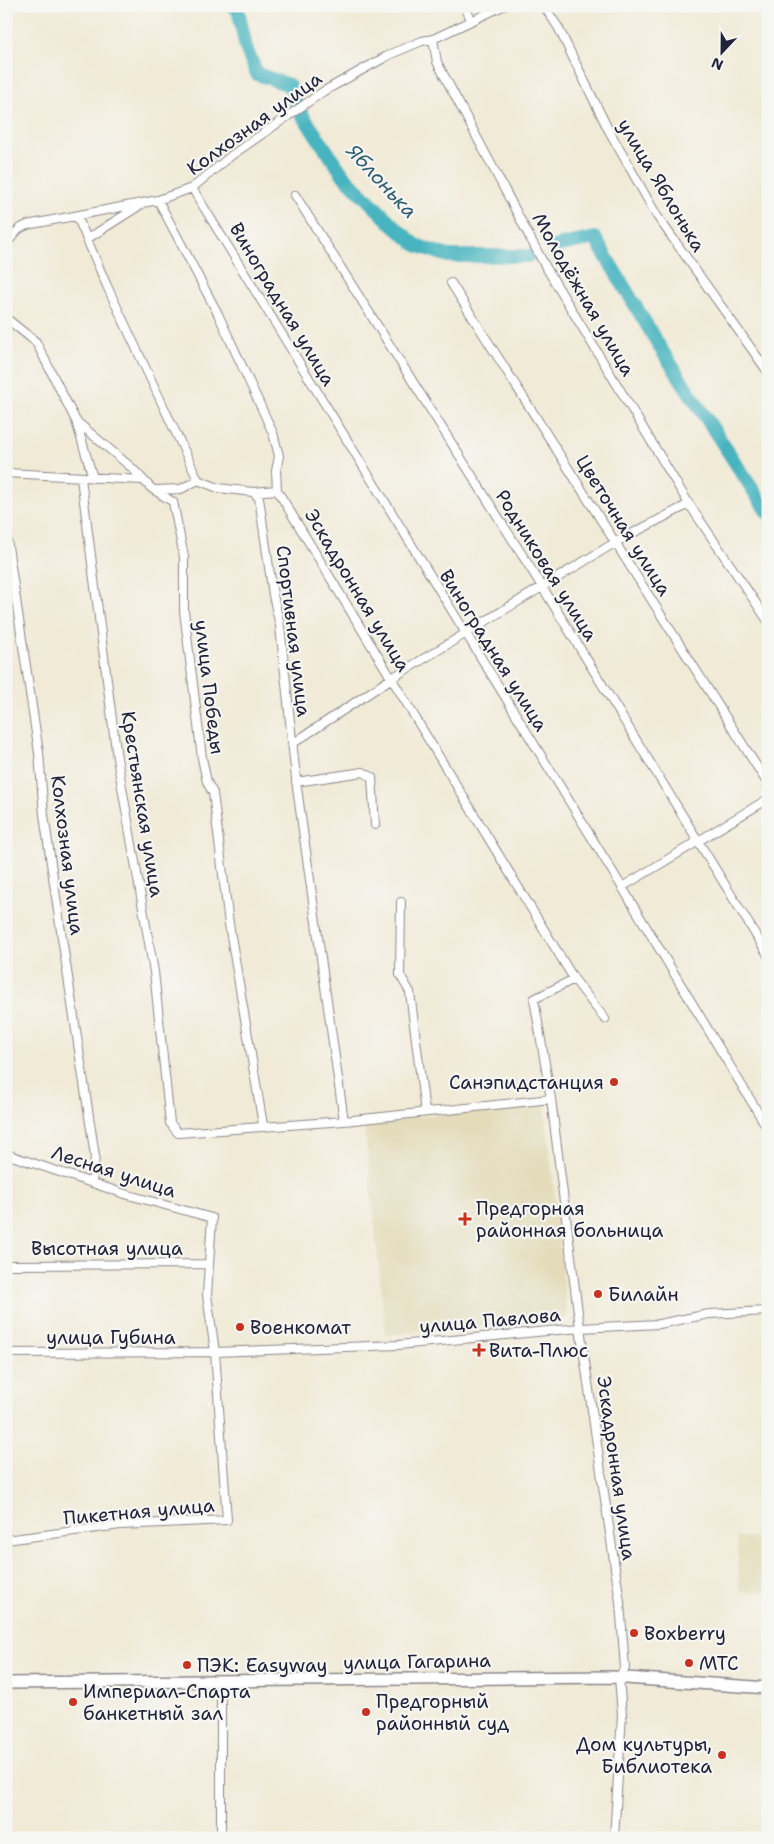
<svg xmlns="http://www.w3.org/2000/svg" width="774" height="1844" viewBox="0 0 774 1844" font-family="'Shantell Sans',sans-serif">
  <rect width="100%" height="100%" fill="#f6f6f2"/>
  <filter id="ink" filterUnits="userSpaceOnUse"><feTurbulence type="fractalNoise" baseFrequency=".02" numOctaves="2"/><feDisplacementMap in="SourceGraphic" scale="10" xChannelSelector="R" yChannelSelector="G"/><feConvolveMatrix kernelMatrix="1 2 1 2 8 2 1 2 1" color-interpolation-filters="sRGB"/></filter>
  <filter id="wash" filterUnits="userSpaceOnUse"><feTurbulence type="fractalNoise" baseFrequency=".0096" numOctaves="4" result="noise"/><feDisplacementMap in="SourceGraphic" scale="20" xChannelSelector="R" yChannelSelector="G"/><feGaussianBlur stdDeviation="1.12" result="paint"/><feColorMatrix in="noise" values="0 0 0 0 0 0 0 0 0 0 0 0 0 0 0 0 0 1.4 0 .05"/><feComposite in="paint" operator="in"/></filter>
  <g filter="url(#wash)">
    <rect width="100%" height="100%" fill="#f1ead7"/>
    <path fill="#e3dbba" d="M545,1104L567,1317L386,1335L364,1122Z
      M737,1537L768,1538V1592H740Z"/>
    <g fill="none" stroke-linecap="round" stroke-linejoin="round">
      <path stroke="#46b4bf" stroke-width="14" d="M232,6L238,9L246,48L257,74L289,85L299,110L344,176L396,228L416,245L448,256H528
        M556,246L595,238L661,349L768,513"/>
    </g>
  </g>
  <g filter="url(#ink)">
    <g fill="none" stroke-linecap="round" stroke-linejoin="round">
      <g stroke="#8a8689" stroke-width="10">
        <path id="street" d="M465,6L471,20
          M503,6L433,39L437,62L544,264L689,504L768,621
          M544,6L558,27L608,129L657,216L768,372
          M192,188L622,887L768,1129
          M295,195L543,588L768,955
          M158,200L218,314L273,433L279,456L276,471L277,490L574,979L534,999L551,1099L580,1328L620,1602L625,1668L619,1677L622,1715L614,1838
          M77,216L107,286L198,480L218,488L253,492L259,498L273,595L280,626L297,788L344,1121
          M87,239L142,204
          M6,244L19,229L27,225L158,200L192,188L232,155L324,91L391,54L422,41L433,39
          M451,283L768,784
          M6,318L36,342L76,421L132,468L151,488L173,502L184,557V611L202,758L207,782L213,793L229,924L263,1125
          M76,421L93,478
          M6,473L143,480
          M81,478L117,758L154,972L170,1123L178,1133L344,1121L551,1099
          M155,490L181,489L198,480
          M253,492L277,490
          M6,533L39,753L44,815L59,918L95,1156L92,1182
          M292,744L392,678L616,542L689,504
          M296,782L363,772L372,777L375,825
          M622,887L768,799
          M401,902L400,975L410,992L425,1112
          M574,979L605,1019
          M6,1154L125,1194L212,1218L207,1295L215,1352L227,1520L120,1525L6,1540
          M6,1265L207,1264
          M6,1353L215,1352L398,1345L580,1328L659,1324L709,1314L768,1311
          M221,1682V1838"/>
      </g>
      <g stroke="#8a8689" stroke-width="14">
        <path id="secondary" d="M6,1683L612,1677L768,1688"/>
      </g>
      <use href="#street" stroke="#fff" stroke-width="8"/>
      <use href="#secondary" stroke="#fff" stroke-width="11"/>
    </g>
  </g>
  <g fill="#c8321e" stroke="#f6f6f2" stroke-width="2">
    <circle cx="614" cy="1082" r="5"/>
    <path d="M462.5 1211.5h5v5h5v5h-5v5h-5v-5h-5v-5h5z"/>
    <circle cx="598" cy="1294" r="5"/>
    <circle cx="240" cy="1327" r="5"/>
    <path d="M476.5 1342.5h5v5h5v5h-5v5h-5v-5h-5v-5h5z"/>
    <circle cx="634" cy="1633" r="5"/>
    <circle cx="689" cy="1663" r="5"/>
    <circle cx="187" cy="1665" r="5"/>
    <circle cx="73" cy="1702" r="5"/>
    <circle cx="366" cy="1712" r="5"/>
    <circle cx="722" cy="1755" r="5"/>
  </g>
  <g text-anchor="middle" stroke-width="4.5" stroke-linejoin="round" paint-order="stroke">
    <g font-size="19" fill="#22223b" stroke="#f6f6f2">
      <text transform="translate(254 123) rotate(-36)" y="7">Колхозная улица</text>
      <text transform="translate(662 185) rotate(59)" y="7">улица Яблонька</text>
      <text transform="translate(584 294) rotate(60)" y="7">Молодёжная улица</text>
      <text transform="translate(283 304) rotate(59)" y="7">Виноградная улица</text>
      <text transform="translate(624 525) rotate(58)" y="7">Цветочная улица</text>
      <text transform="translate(547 565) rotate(58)" y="7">Родниковая улица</text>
      <text transform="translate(358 590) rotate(59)" y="7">Эскадронная улица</text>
      <text transform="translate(294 631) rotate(83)" y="7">Спортивная улица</text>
      <text transform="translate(494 650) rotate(58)" y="7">Виноградная улица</text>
      <text transform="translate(210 687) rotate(83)" y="7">улица Победы</text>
      <text transform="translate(143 804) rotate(81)" y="7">Крестьянская улица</text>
      <text transform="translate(68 855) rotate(83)" y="7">Колхозная улица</text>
      <text transform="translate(114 1171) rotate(18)" y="7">Лесная улица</text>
      <text x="107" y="1255">Высотная улица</text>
      <text transform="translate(490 1320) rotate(-5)" y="7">улица Павлова</text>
      <text x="111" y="1344">улица Губина</text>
      <text transform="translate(617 1468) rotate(82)" y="7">Эскадронная улица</text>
      <text transform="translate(139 1511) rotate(-5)" y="7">Пикетная улица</text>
      <text transform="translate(417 1661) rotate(-1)" y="7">улица Гагарина</text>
    </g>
    <g font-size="19" fill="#22223b" stroke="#f6f6f2" text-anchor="start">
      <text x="604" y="1089" text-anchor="end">Санэпидстанция</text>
      <text x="476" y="1215">Предгорная<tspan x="476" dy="22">районная больница</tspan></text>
      <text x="608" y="1301">Билайн</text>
      <text x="250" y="1334">Военкомат</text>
      <text x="489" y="1357">Вита-Плюс</text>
      <text x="644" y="1640">Boxberry</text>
      <text x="699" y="1670">МТС</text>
      <text x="197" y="1672">ПЭК: Easyway</text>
      <text x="83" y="1698">Империал-Спарта<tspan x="83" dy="22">банкетный зал</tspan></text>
      <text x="376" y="1708">Предгорный<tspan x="376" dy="22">районный суд</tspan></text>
      <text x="712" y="1751" text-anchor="end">Дом культуры,<tspan x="712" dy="22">Библиотека</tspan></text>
    </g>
    <g font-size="20" font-style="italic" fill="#305c70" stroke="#f6f6f2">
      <text transform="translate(382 181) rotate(47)" y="7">Яблонька</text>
    </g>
  </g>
  <rect width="774" height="1844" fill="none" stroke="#f6f6f2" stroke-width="25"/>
  <g transform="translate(722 52) rotate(202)" stroke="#f6f6f2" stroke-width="4" paint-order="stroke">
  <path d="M0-4L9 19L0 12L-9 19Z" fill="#22223b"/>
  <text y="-8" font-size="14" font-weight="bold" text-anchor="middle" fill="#22223b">N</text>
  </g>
</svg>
